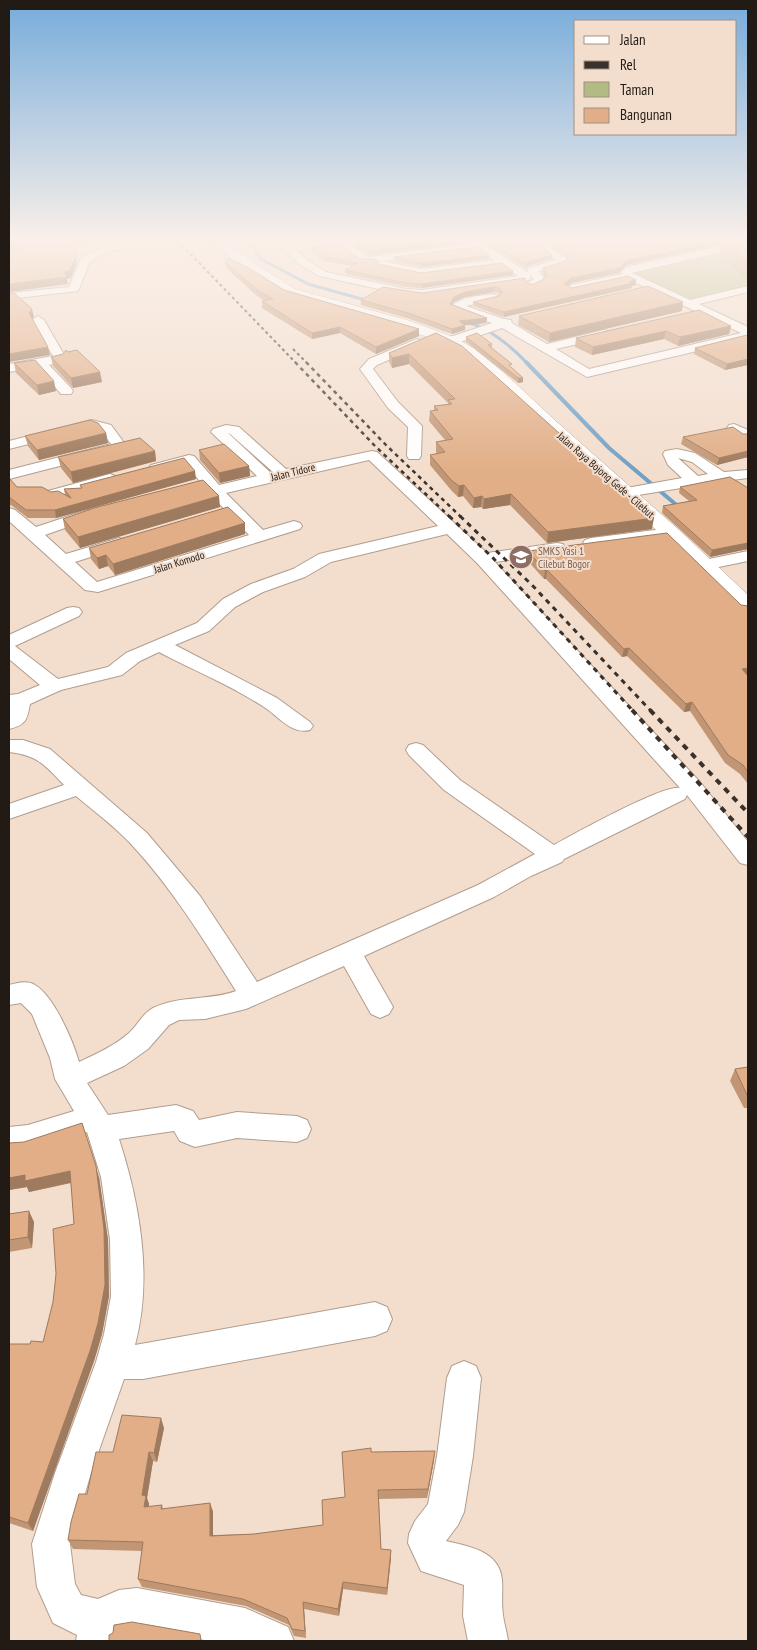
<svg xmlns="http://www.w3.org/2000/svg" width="757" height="1650" viewBox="0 0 757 1650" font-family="'PT Sans Narrow',sans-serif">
  <rect width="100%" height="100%" fill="#f3dece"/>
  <path fill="#b3bb84" d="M718,249L748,259V289L687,304L629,276L628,270Z"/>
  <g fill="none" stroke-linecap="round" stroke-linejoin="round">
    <path stroke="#6ea0c8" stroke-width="3" d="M249,241L261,259L308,284L369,301
      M467,323C486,325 514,349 527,363"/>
    <path stroke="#6ea0c8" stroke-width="4" d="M526,362L609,448L680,508"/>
    <g stroke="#b19d8e" stroke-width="2">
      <path id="minor" d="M130,241H148L147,243L107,252L90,262L78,291L9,299V293L69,287L81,258L100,248Z
        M275,241H286L290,245L359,241V244L352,245L367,257L470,244L468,241H479L529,273L527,270L528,268L556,260L531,241H542L567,259L565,264L539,271L545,279C542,284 537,286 531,287L526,284L534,279L531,275L529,280L525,281L422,296L406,295L319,276L299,264ZM341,246L361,262L381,261L377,264L378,266L421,275L502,265L518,276L422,290L406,289L326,272L307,260L296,250ZM477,249L494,260L421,269L383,261Z
        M591,241H602L603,242L598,245Z
        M744,241H748V246L632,273L690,300L748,286V292L699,304L748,327V339L587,377L502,328L451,345L445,341L447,338L492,323L453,309L451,307C461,296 480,296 494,294L500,297L498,299L466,306L504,319L511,320L512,323L547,344L604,330L608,331L610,334L608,337L556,349L589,369L741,333L628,279L571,291L565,288L571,285L622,274L621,272L626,267Z
        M38,316L44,320L66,358L64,361L49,365L71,388L73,391L71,394H61L38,367L9,372V364L53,356L32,320Z
        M417,339L421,340L423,343L421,346L377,365L373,369L398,402L422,426L421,456L419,459H409L407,456L408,427L388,408L360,369L369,359Z
        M92,420L111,425L125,444L122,450L9,479V470L111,444L101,431L92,428L9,449V441Z
        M734,424L748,430V440L743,439L727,428L729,425Z
        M226,425L239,427L286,469L372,451L377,452L487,553L557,543L563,544L565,548L563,552L495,562L700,782L748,842V865L740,863L687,795L685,799L564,859L562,862L531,876L494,897L364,956L393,1007L389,1014L380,1018L371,1014L344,966L246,1009L205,1019L179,1020L169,1025L148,1049L124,1066L87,1083L108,1115L176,1105L193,1111L199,1120L237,1112L297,1116L307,1120L311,1129L307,1138L297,1142L237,1138L195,1147L180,1141L174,1131L119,1139C140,1204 153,1278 135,1345L375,1302L387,1307L392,1319L387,1331L375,1336L143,1379H124L91,1473L70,1544L75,1584L81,1595L98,1599L119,1590L137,1588L245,1608L288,1627L294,1641H210L137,1628L117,1631L116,1641H76L77,1635L53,1623L37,1587L32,1544L55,1473L96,1362L104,1334L111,1296L110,1240L101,1177L87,1132L28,1151L9,1153V1127L28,1125L74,1111L55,1079L50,1058L32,1014L21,1003L9,1005V985C17,983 27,980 35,985C54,996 73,1041 79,1062C96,1054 114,1046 129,1033C137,1026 143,1013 153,1008C180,995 209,1001 236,991C204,940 172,888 131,844C114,826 95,812 76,796L9,819V804L64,785C45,765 37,755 9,752V740H23L50,749L147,833L200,896L257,982L478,885L535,854L444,790L409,755L406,750L409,745L416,743L423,745L460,780L554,845C574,834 664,784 680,788L477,563L447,534L331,562L305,577L263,592L235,607L209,631L175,645L277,698L310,722L313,726L310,730C292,735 278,716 264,707C232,686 193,670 159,652L140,661L122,675L61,690L30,704C27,720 26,725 9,729V695L18,694L40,685L9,659V635L67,608L73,607L79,608L82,612L79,616L15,646L58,679L108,667L126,653L197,623L223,599L251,584L293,569L319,554L438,526L369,460L226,493L263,530L294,521L300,523L302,526L300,529L98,592L85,590L9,521V508L15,510L36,527L87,510H99L101,513L99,516L45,535L66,554L119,538L125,540L127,543L125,546L75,562L97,582L249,535L210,494L186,464L156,472L151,471L149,468L151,465L189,455L194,456L219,485L257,476L211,432L213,429ZM228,433L230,434L273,472L271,473Z
        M677,449L695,453L724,472L748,470V478L724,481L626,497L621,495L618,492L621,489L682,478L668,465L663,454L665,451ZM678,458L692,462L708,474L698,476Z
        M110,474L115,476L118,479L115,482L53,499L48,497L45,494L48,491Z
        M671,528L677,530L679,533L677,536L591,548L585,546L583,543L585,540L591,538Z
        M748,551V561L709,569L695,566L693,562L695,558L701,557L709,559Z
        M464,1361L476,1366L481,1378L473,1456L464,1512L458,1525L446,1541C468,1546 500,1551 502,1580C503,1591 501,1603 503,1615C504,1624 507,1632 508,1641H468L463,1616L464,1585L421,1571L408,1543L409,1534L415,1521L428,1504L437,1456L447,1378L452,1366Z"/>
    </g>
    <g stroke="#b19d8e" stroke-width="1">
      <path id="secondary" d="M211,241H225L254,263L295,289L410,321L456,338L473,348L502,371L558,423L678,529L748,595V613L740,612L664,537L546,431L490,377L463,354L446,344L400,327L285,295L244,269Z"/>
    </g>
    <use href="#minor" fill="#fff" fill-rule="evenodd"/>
    <use href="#secondary" fill="#fff" fill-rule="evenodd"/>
    <path stroke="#39312a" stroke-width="2" stroke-dasharray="3 3" stroke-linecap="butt" d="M178,241L296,363
      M293,349L307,363"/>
    <path stroke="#39312a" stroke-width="2.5" stroke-dasharray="4 4" stroke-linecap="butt" d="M295,362L375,446L450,517
      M306,362L386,445L461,517"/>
    <path stroke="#39312a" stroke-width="3" stroke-dasharray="5 5" stroke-linecap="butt" d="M449,516L493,558L633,711
      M460,516L532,585L651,711"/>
    <path stroke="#39312a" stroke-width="4" stroke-dasharray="6 6" stroke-linecap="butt" d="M632,710L748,837
      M650,710L748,813"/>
  </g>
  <path fill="#c29674" d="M203,241H212V245H209Z
    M299,241H328L300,243Z
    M482,241H535L552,259L527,266L526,269Z
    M544,241H595L598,242L601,241H748V275H742L720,254L722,244L626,265L619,273L571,283L567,286L572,288L636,280V285L632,286V288L504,317L473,306V302L499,296L500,295L498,293L494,292L465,297L454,302L452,304L487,318L486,323L465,325V330L452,334L410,319L361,305V300L525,281L530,284H534L542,280L545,277L542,272L543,268L566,261L568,258Z
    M356,242L467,243L368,255L357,246Z
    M311,247L378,264L421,273L513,275L422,288L406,287L345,274V270L352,266L324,261L311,251Z
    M394,257L489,259L421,267L394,261Z
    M225,262L284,290L419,329V336L376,354L340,333L312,339L262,308V301H265L256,295L226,268Z
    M682,311L549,342L518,325L519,316Z
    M731,326L729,334L678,346L664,339L592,355L575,347L576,338Z
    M436,333L652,529L547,543L510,505L483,509L481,507L473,508L463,496L458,497L451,490L430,465V455L437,454L436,452V442L445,440L429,421L430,411H434V406L448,404V403L409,364L392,368L389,362V353Z
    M748,336V365L725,370L694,354L695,348Z
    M466,337L492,344V348L512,368L523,382L518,383L466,342Z
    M51,357L102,382L73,388L53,366Z
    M14,363L56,391L39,395L16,373Z
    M106,433L108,443L39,460L28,446L25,436Z
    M743,434H748V457L717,465L681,444L683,437Z
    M199,450L249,466L250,476L220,483L200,460Z
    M155,451L156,461L73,483L61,468L58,457Z
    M9,478L17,487L65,495L64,489L81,488L80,485L196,479L56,518H28L11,505L9,506Z
    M680,487L748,488V551V549L710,557L662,513L663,506L689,501L679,493Z
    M220,507L80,548L65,530L63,519Z
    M245,523V534L115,575L108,566L99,569L91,559L89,548Z
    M528,551L741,605L748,606V784L740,774L725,763L690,711L684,712L627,656L622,657L546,579H544L527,560Z
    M748,1067V1108H744L730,1081L735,1069Z
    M9,1143L99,1177L108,1240L109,1296L102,1334L94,1361L33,1531L9,1523V1344H30L43,1342L74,1224L71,1183L29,1192L27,1187L9,1190Z
    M9,1214L34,1222L32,1248L9,1252Z
    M164,1428L157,1462L153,1461L147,1498L149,1504V1507L162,1505L163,1509L210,1503L213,1512V1535L254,1534L323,1525L345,1497L371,1452L434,1460L427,1498L379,1499L381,1549L391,1550L387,1595L343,1589L339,1616L304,1609L306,1638L294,1636L289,1625L246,1606L142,1587L138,1579L142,1551L73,1549L68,1540L87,1494L113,1452Z"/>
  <path fill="#9e7a5e" d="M14,241H29L9,251V243Z
    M74,241H104L75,245L77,263L71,278L67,279L68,284L9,292V284L64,272Z
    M209,241H212V245H209Z
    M445,241H467V243L368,255V251Z
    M717,241H723L722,244L626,265L619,273L571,283L563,289L564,284L571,278L626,261Z
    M489,255V259L421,267V263Z
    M552,255V259L527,266L526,269V264L528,262Z
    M513,271V275L422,288V284Z
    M636,280V285L632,286V288L504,317V312Z
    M494,287V292L465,297L454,302L450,308V304L454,297L465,292Z
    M683,302L682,311L549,342L550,333Z
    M32,309L34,317L30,321L29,313Z
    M487,318L486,323L459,326V321Z
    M465,325V330L452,334V329Z
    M731,326L729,334L678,346L680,337Z
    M340,327V333L312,339V333Z
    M419,329V336L376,354V347Z
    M666,331L664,339L592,355L593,347Z
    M48,347L50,355L9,362V354Z
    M409,354V364L392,368V358Z
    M748,359V365L725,370L727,364Z
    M100,372L102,382L73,388L71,378Z
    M518,378H523V382L518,383Z
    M54,381L56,391L39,395L37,385Z
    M106,433L108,443L39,460L37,450Z
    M155,451L156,461L73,483L71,472Z
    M748,451V457L717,465L719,458Z
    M249,466L250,476L220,483L219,473Z
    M195,471L196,479L56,518L55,510Z
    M464,485L463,496L458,497L459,486Z
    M511,494L510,505L483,509L484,499Z
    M219,496L220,507L80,548L78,537Z
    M482,496L481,507L473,508L474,498Z
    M654,518L652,529L547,543L548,532Z
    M245,523V534L115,575L113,564Z
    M748,543V549L710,557L712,550Z
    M106,555L108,566L99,569L97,558Z
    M547,570L546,579H544L545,571Z
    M629,648L627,656L622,657L624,649Z
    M748,668V676L742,669Z
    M692,702L690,711L684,712L686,704Z
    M82,1123L99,1177L108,1240L109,1296L102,1334L94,1361L33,1531L28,1523L90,1351Z
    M70,1171L74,1182L29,1192L27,1187L9,1190V1178L25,1175Z
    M29,1211L34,1222L32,1248L28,1237Z
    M161,1418L164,1428L157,1462L154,1453Z
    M435,1451L434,1460L427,1498L428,1489Z
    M149,1452L153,1461L147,1498L149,1504L148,1516L144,1507L142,1495Z
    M210,1503L213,1512V1544L210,1536Z
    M391,1550V1559L387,1595V1588Z
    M343,1582V1589L339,1616L338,1609Z
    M303,1602L304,1609L306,1638L305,1631Z"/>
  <path fill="#e1ae87" stroke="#9e7a5e" d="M40,241H74L76,256L69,271L64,272L67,277L9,284V253L35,242Z
    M358,241H445L368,251L356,242Z
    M489,241H535L552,255L528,262L526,264Z
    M551,241H595L598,242L601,241H717L626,261L620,268L571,278L564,284L572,288L628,276L636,280L629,282L633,283L504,312L473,302L499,296L502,292L499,288L494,287L465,292L454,297L450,304L487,318L459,321L465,325L452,329L411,314L361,300L383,287L422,293L525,278V281L530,284H534L542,280L547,275L543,268L566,261L569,254Z
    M725,241H748V259L745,260Z
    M340,244L360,259H375L378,264L421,273L502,263L513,271L422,284L406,283L345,270L358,263L324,257L311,247Z
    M477,247L489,255L421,263L394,257Z
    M228,258L247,267L284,290L419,329L376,347L340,327L312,333L262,301L273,299L256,289L225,262Z
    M648,286L683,302L550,333L519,316Z
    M9,293H14L32,309L29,313L48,347L9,354Z
    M699,310L731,326L680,337L666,331L593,347L576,338Z
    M436,333L462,346L654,518L548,532L511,494L484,499L482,496L474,498L464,485L459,486L451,480L430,455L445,452L436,442L453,439L430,411L438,410L434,406L452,404L448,400L455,399L409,354L392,358L389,353Z
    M477,333L492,344L488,345L512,364L509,365L523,378H518L466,337Z
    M747,335L748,336V359L727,364L695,348Z
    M66,350L68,352L77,350L100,372L71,378L51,357L63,354Z
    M35,360L54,381L37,385L14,363Z
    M90,420L98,423L106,433L37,450L25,436Z
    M733,427L743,434H748V451L719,458L683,437Z
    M140,438L155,451L71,472L58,457Z
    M224,444L249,466L219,473L199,450Z
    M184,458L195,471L55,510H26L9,497V478L17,487H42L51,492L58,491L71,498L64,489L82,488L80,485Z
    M730,477L748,488V543L712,550L663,506L697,500L680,487Z
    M203,480L219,496L78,537L63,519L94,508Z
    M228,507L245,523L113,564L106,555L97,558L89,548Z
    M667,533L741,605L748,606V668L742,669L748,676V772L743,765L728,755L692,702L686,704L629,648L624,649L547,570L545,571L528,551Z
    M748,1067V1097L735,1069Z
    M82,1123L96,1166L104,1229L105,1285L98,1323L90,1351L28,1523L9,1517V1344H30L31,1341L43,1342L53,1302L56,1274L53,1229L74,1224L70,1171L25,1181V1175L9,1178V1143L24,1142Z
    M29,1211L28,1237L9,1240V1214Z
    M122,1415L161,1418L154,1453L149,1452L142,1495L146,1496L144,1507L162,1505L161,1509L210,1503V1536L254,1534L323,1525L322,1500L345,1497L342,1452L371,1448V1452L435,1451L428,1489L378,1490L381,1549L391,1550L387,1588L343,1582L338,1609L303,1602L305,1631L292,1629L287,1618L243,1599L138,1579L143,1542L68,1540L71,1522L79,1494H87L96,1452H113Z
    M132,1622L200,1634L201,1641H109V1635L113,1633L114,1625Z"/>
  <linearGradient id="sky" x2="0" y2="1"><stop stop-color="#77acdb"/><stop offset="0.51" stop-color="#faf0e9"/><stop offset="1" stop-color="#faf0e9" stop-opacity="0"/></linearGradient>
  <rect width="757" height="472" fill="url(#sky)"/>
  <defs>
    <g id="school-disc" transform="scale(1.25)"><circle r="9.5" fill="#8d6e63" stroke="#f3dece"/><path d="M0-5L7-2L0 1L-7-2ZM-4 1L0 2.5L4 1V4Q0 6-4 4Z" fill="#fff"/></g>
  </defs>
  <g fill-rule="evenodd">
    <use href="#school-disc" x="521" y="557"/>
  </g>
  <g text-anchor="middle" stroke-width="4" stroke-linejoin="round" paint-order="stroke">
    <g font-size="11" fill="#221b15" stroke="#f3dece">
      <text transform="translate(293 472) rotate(-14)" y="4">Jalan Tidore</text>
      <text transform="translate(606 475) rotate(41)" y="4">Jalan Raya Bojong Gede - Cilebut</text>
      <text transform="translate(179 562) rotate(-17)" y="4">Jalan Komodo</text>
    </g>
    <g font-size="11" fill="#785e54" stroke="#f3dece" text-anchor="start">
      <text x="538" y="555">SMKS Yasi 1<tspan x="538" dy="13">Cilebut Bogor</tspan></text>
    </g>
  </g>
  <rect width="757" height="1650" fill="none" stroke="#221b15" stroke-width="20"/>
  <rect x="574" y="20" width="162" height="115" fill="#f3dece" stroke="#9f9084"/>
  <rect x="584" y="36" width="25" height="8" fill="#ffffff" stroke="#9f9084"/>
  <text x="620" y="45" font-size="15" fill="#221b15">Jalan</text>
  <rect x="584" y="61" width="25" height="8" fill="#39312a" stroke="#9f9084"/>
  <text x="620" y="70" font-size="15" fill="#221b15">Rel</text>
  <rect x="584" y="82" width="25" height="15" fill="#b3bb84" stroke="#9f9084"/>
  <text x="620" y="95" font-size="15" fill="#221b15">Taman</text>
  <rect x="584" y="108" width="25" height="15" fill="#e1ae87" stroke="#9f9084"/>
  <text x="620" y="120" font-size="15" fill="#221b15">Bangunan</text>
</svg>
